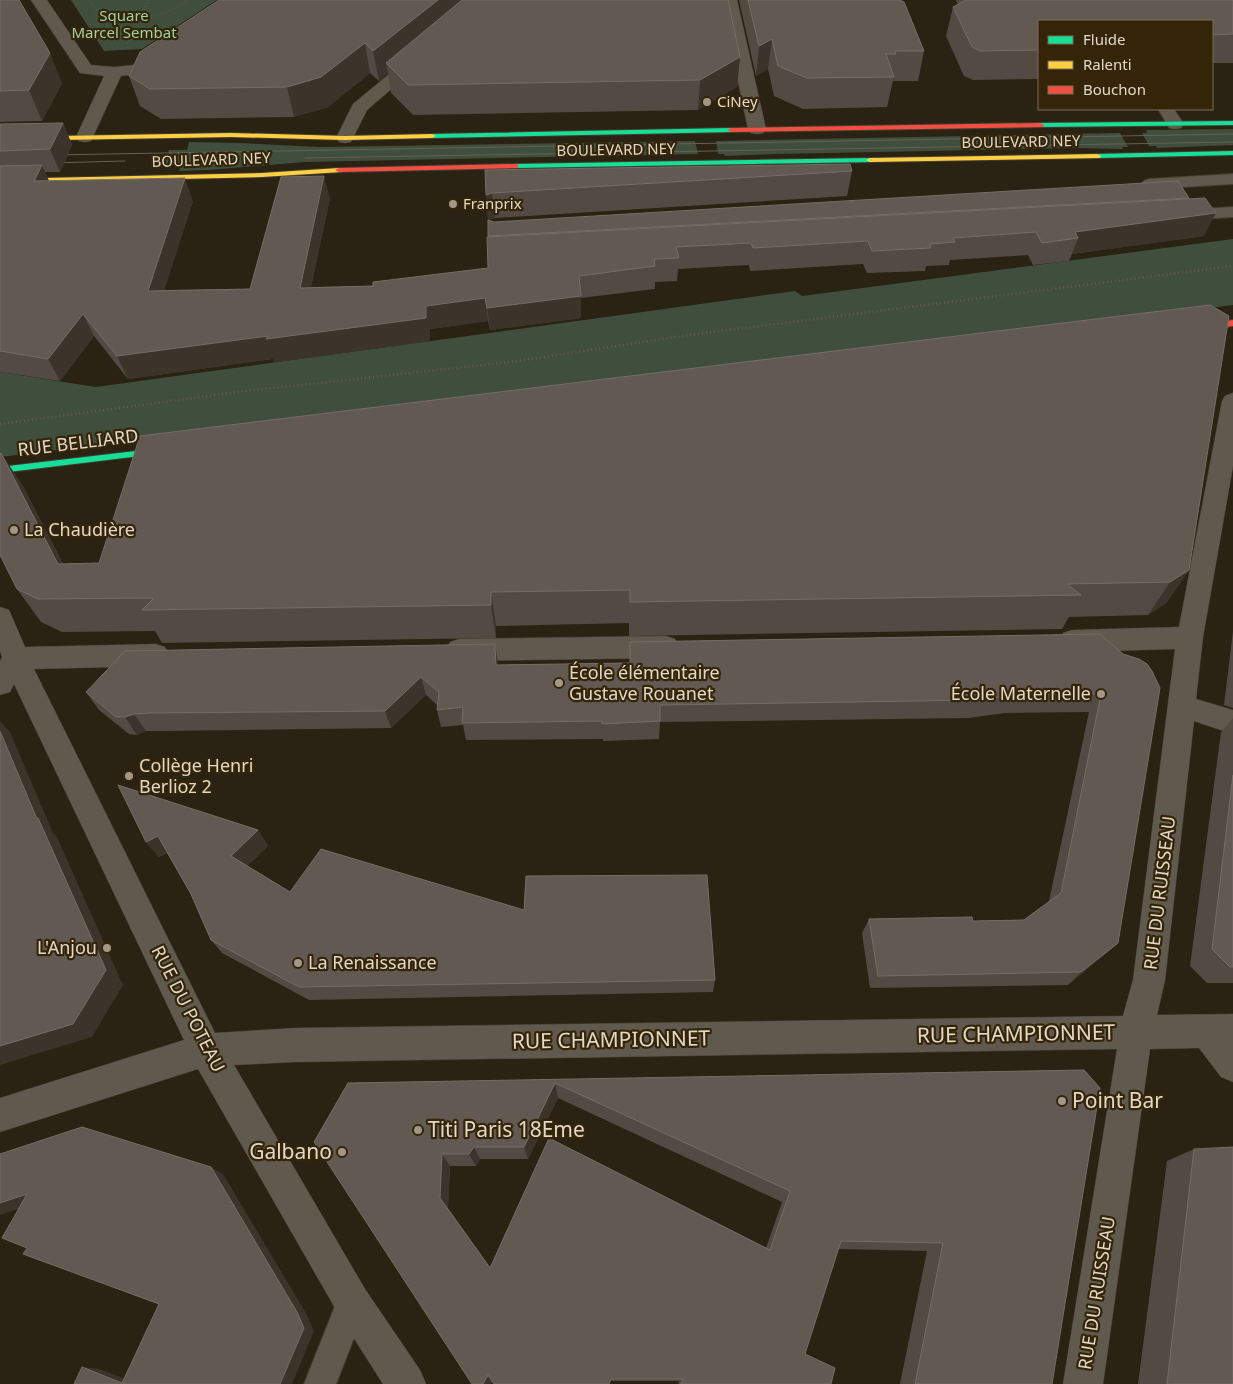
<svg xmlns="http://www.w3.org/2000/svg" width="1233" height="1384" viewBox="0 0 1233 1384" font-family="'Noto Sans',sans-serif">
  <rect width="100%" height="100%" fill="#2a2212"/>
  <path fill="#404f3d" d="M71,0H217L142,49L104,51Z
    M1233,129V145L1157,148L1156,146H1149L1142,133H1147L1146,130Z
    M1120,133L1128,147H1122L1123,149L1077,148L776,154L725,156L724,154H718L716,141Z
    M695,141L698,154L305,162L208,170L179,171L182,164H163L169,150H187L189,142L241,143L319,147Z
    M1233,239V305L0,457V372L96,387L795,291L802,296Z"/>
  <g fill="none" stroke-linecap="round" stroke-linejoin="round">
    <g stroke="#443e32" stroke-width="2">
      <path id="lane" d="M1233,174V184L1149,189L1144,187L1141,184L1144,181L1149,179Z
        M1233,207V217L1185,220L1179,218L1177,215L1179,212L1185,210Z
        M352,1286L363,1291L368,1302L336,1384H304L341,1291Z"/>
    </g>
    <g stroke="#443e32" stroke-width="1">
      <path id="street" d="M31,0H47L91,65L114,67L134,65L164,49L170,51L172,54L170,57L144,73L121,76L91,141L85,142L79,141L76,137L104,76L80,73Z
        M721,0H737L766,129L763,133L757,134L751,133L748,129Z
        M418,53L424,55L426,58L424,61L367,110L351,142L345,143L339,142L336,138L353,104L412,55Z
        M1158,109H1174L1184,124L1181,128L1175,129L1169,128Z
        M1233,393V466L1203,637L1196,699L1233,710V734L1194,721L1165,980L1157,1015L1233,1014V1082L1221,1077L1199,1048L1150,1049L1103,1384H1063L1117,1049L295,1062L234,1065L365,1289L420,1370L426,1384H383L339,1315L198,1069L0,1132V1098L184,1040L14,684L10,692L0,695V661L2,657L0,651V607L9,610L25,647L156,644L165,647L169,655L165,663L156,666L34,669L215,1033L295,1028L1123,1016L1133,980L1175,649L1072,652L1063,649L1059,641L1063,633L1072,630L1179,627L1222,401L1225,396Z
        M666,636L675,639L679,647L675,655L666,658L459,661L450,658L446,650L450,642L459,639Z"/>
    </g>
    <g stroke="#443e32" stroke-width="2">
      <path id="fast" d="M1233,121V125L1040,127L1036,125L1040,123Z
        M731,128L735,130L734,132L432,138L428,136L432,134Z
        M1233,151V155L1097,158L1093,156L1097,154Z
        M870,158H873V162L515,168L511,166L515,164Z
        M170,447L173,448V452L0,473V467Z"/>
    </g>
    <g stroke="#443e32" stroke-width="2">
      <path id="slow" d="M231,133L345,136L432,134L436,136L432,138L345,140L231,137L0,141V137Z
        M1097,154L1101,156L1100,158L870,162L866,160L870,158Z
        M339,168H342V172L262,177L0,183V179L262,173Z"/>
    </g>
    <g stroke="#443e32" stroke-width="2">
      <path id="jam" d="M1040,123L1044,125L1043,127L731,132L727,130L731,128Z
        M515,164H518V168L339,172L335,170L339,168Z
        M1233,320V326L1191,332L1187,329L1191,326Z"/>
    </g>
    <path stroke="#615c50" stroke-width="2" stroke-dasharray="0.5 2.5" stroke-linecap="butt" d="M89,0C93,5 96,12 101,15C127,33 166,13 189,0
      M127,44L149,0"/>
    <path stroke="#615c50" stroke-width="2.5" stroke-dasharray="1 3" stroke-linecap="butt" d="M0,424L245,391L511,362L689,335L1233,266"/>
    <use href="#lane" fill="#60594d" fill-rule="evenodd"/>
    <use href="#street" fill="#60594d" fill-rule="evenodd"/>
    <use href="#fast" fill="#16e098" fill-rule="evenodd"/>
    <use href="#slow" fill="#ffcf43" fill-rule="evenodd"/>
    <use href="#jam" fill="#f24e42" fill-rule="evenodd"/>
    <path stroke="#666055" stroke-width="1" d="M53,155L1233,134
      M305,158L1233,142
      M50,163L125,161"/>
  </g>
  <path fill="#534a44" fill-rule="evenodd" d="M0,0L62,83L42,121L0,122Z
    M219,0L740,57L737,87L698,110L413,115L391,93L388,73L379,81L370,73L328,107L294,117L161,119L140,106L129,76Z
    M739,0H899L924,51L918,81H893L887,107L803,109L774,96L768,69L756,76Z
    M956,0H1233V63H1212V21H1039V79L973,80L964,76L946,36L953,7L958,5Z
    M63,123L72,145L60,172H45L49,181L193,201L164,290L250,289L330,198L311,287L373,286L488,268V237L494,222L1189,198V199L1204,236L1072,254L1069,261L1033,265L1028,255L950,260L949,265L926,266L925,271L867,273L863,264L750,271L749,265L678,269L677,281L655,282V289L581,298V318L490,330L488,321L430,329V341L274,362L273,359L128,379L94,336L60,381L0,372V124Z
    M485,170L852,171L847,196L495,218L488,220L486,195Z
    M1,453L24,488L63,564L1189,570L1166,603L1148,615L1069,617L1062,629L629,636V623L496,626V638L162,643L155,631L62,632L41,622L17,589Z
    M1233,631V708L1224,705Z
    M1100,634L1118,943L1103,956L1068,985L870,988L862,933L869,919L973,921L1024,920L1049,901L1089,712L1005,713L969,718L660,722L659,739L603,741V739L466,740L463,725L441,727L437,710V705L426,695L391,728L163,731H146L137,735L129,734L99,710L86,692L498,665L630,663V642Z
    M1233,718V983H1207L1190,966L1221,732Z
    M258,830L268,846L247,866L290,892L715,980L713,992L309,1000L222,953L211,940L191,894L167,853L159,857L146,842Z
    M1084,1070L1052,1384H900L927,1251L838,1249L805,1354L831,1384H678L679,1381H492L491,1384H472L348,1083ZM558,1098L782,1202L766,1248L490,1267L448,1208L450,1166H476L480,1159H528Z
    M1194,1149L1233,1384H1138L1167,1161Z"/>
  <path fill="#3c332a" d="M438,0H478L386,63L388,73L379,81L373,51Z
    M772,39L768,69L756,76L759,46Z
    M365,43L370,73L328,107L294,117L287,87Z
    M50,53L62,83L42,121L29,90Z
    M740,57L737,87L698,110L700,80Z
    M63,123L72,145L60,172L50,149Z
    M42,165L52,188L34,181Z
    M324,176L330,198L306,310L300,288Z
    M185,178L193,201L157,313L148,291Z
    M492,193L495,218L488,220L486,195Z
    M1216,213L1204,236L1072,254L1078,238L1075,232Z
    M581,296V318L490,330L487,308Z
    M485,298L488,321L430,329V341L274,362L273,359L128,379L117,356L426,306Z
    M83,314L94,336L60,381L48,359Z
    M1,453L24,488L80,598L58,564Z
    M1189,570L1166,603L1148,615L1170,582Z
    M491,592L496,626V638L491,605Z
    M495,644L498,663L499,684L496,665Z
    M421,677L426,695L391,728L385,711Z
    M134,714L146,731L137,735L125,717Z
    M0,721L10,732L53,833L56,835L123,985L92,1037L0,1065V1046L37,819L0,731Z
    M258,830L268,846L242,871L231,856Z
    M158,836L170,851L159,857L146,842Z
    M1118,943L1103,956L1068,985L1081,972Z
    M555,1083L558,1098L528,1159L524,1147Z
    M474,1147L480,1159L476,1166L469,1154Z
    M442,1154L450,1166L448,1208L496,1275L490,1268L440,1198Z
    M211,1167L223,1174L307,1315L314,1331L292,1384H280Z
    M27,1194L44,1201L0,1215V1203Z
    M82,1367L100,1369L138,1384L122,1383Z
    M488,1375L494,1376L491,1384H483Z"/>
  <path fill="#625952" stroke="#766d65" fill-rule="evenodd" d="M0,0H19L50,53L29,90L0,91Z
    M219,0H438L373,51L365,43L321,77L287,87L150,89L129,76L140,52Z
    M462,0H728L740,57L700,80L408,85L386,63Z
    M748,0H899L904,2L924,51H895L896,54H886L894,77L807,78L778,66L772,39L759,46Z
    M966,0H1233V34L1212,35V21H1039V50L980,51L972,47L953,7Z
    M63,123L50,149L0,151V124Z
    M850,164L852,171L492,193L486,195L485,170Z
    M42,165L34,181L185,178L148,291L250,289L281,177L324,176L300,288L373,286V282L488,268L487,237L1205,198L1216,213L1075,232L1078,238L1042,243L1036,232L953,238L955,242L930,244L931,248L872,251L868,241L753,248L751,243L676,247L679,258L654,259L655,266L579,276L581,296L487,308L485,298L426,306V318L266,339L268,336L117,356L83,314L48,359L0,351V166Z
    M1178,181L1189,198L488,236V220L494,222Z
    M1210,305L1229,316L1189,570L1170,582L1067,584L1081,595L630,602V590L491,592V605L142,610L154,598L38,599L17,589L0,555V454L1,453L58,564L99,563L140,436Z
    M1100,634L1123,654L1139,659L1147,664L1152,671L1160,688L1118,943L1081,972L878,976L869,919L972,917L973,921L1024,920L1061,893L1101,694L1015,695L978,700L660,705V721L602,724V721L462,723L463,707L437,710L439,692L421,677L385,711L151,713L134,714L125,717H116L86,692L125,651L495,644L496,665L630,663V642Z
    M0,731L37,819L38,818L106,970L73,1024L0,1046Z
    M1233,775V967H1230L1212,949Z
    M118,785L258,830L231,856L290,892L321,849L524,910L526,876L707,875L715,980L299,987L211,940L191,894L158,836L146,842Z
    M1084,1070L1100,1088L1052,1384H915L943,1243L841,1241L805,1354L835,1368L831,1384H681L683,1379H611L609,1384H494L488,1375L483,1384H472L314,1142L348,1083ZM555,1083L790,1191L770,1250L549,1138L490,1268L440,1198L442,1154H469L474,1147H524Z
    M82,1127L211,1167L297,1312L304,1328L280,1384H74L82,1367L122,1383L159,1304L23,1254L27,1248L2,1238L27,1194L0,1203V1154Z
    M1233,1147V1384H1167L1194,1149Z"/>
  <g fill="#a29888" stroke="#342508" stroke-width="2">
    <circle cx="707" cy="102" r="5"/>
    <circle cx="453" cy="204" r="5"/>
    <circle cx="14" cy="530" r="5"/>
    <circle cx="559" cy="683" r="5"/>
    <circle cx="1101" cy="694" r="5"/>
    <circle cx="129" cy="776" r="5"/>
    <circle cx="107" cy="948" r="5"/>
    <circle cx="298" cy="963" r="5"/>
    <circle cx="1062" cy="1101" r="5"/>
    <circle cx="418" cy="1130" r="5"/>
    <circle cx="342" cy="1152" r="5"/>
  </g>
  <g text-anchor="middle" stroke-width="4.5" stroke-linejoin="round" paint-order="stroke">
    <g font-size="15" fill="#a0d2a5" stroke="#342508">
      <text x="124" y="21">Square<tspan x="124" dy="17">Marcel Sembat</tspan></text>
    </g>
    <g font-size="15" fill="#e2d8c8" stroke="#342508" text-anchor="start">
      <text x="717" y="107">CiNey</text>
      <text x="463" y="209">Franprix</text>
    </g>
    <g font-size="15" fill="#e2d8c8" stroke="#342508">
      <text transform="translate(1021 142) rotate(-1)" y="5">BOULEVARD NEY</text>
      <text transform="translate(616 150) rotate(-1)" y="5">BOULEVARD NEY</text>
      <text transform="translate(211 160) rotate(-2)" y="5">BOULEVARD NEY</text>
    </g>
    <g font-size="18" fill="#e2d8c8" stroke="#342508">
      <text transform="translate(78 443) rotate(-7)" y="6">RUE BELLIARD</text>
      <text transform="translate(1160 893) rotate(-83)" y="6">RUE DU RUISSEAU</text>
      <text transform="translate(188 1009) rotate(63)" y="6">RUE DU POTEAU</text>
      <text transform="translate(1097 1293) rotate(-81)" y="6">RUE DU RUISSEAU</text>
    </g>
    <g font-size="18" fill="#e2d8c8" stroke="#342508" text-anchor="start">
      <text x="24" y="536">La Chaudière</text>
      <text x="569" y="679">École élémentaire<tspan x="569" dy="21">Gustave Rouanet</tspan></text>
      <text x="1091" y="700" text-anchor="end">École Maternelle</text>
      <text x="139" y="772">Collège Henri<tspan x="139" dy="21">Berlioz 2</tspan></text>
      <text x="97" y="954" text-anchor="end">L'Anjou</text>
      <text x="308" y="969">La Renaissance</text>
    </g>
    <g font-size="21" fill="#e2d8c8" stroke="#342508">
      <text transform="translate(1016 1034) rotate(-1)" y="7">RUE CHAMPIONNET</text>
      <text transform="translate(611 1040) rotate(-1)" y="7">RUE CHAMPIONNET</text>
    </g>
    <g font-size="21" fill="#e2d8c8" stroke="#342508" text-anchor="start">
      <text x="1072" y="1108">Point Bar</text>
      <text x="428" y="1137">Titi Paris 18Eme</text>
      <text x="332" y="1159" text-anchor="end">Galbano</text>
    </g>
  </g>
  <rect x="1038" y="20" width="175" height="90" fill="#342508" stroke="#7a6d55"/>
  <rect x="1048" y="36" width="25" height="8" fill="#16e098" stroke="#7a6d55"/>
  <text x="1083" y="45" font-size="15" fill="#e2d8c8">Fluide</text>
  <rect x="1048" y="61" width="25" height="8" fill="#ffcf43" stroke="#7a6d55"/>
  <text x="1083" y="70" font-size="15" fill="#e2d8c8">Ralenti</text>
  <rect x="1048" y="86" width="25" height="8" fill="#f24e42" stroke="#7a6d55"/>
  <text x="1083" y="95" font-size="15" fill="#e2d8c8">Bouchon</text>
</svg>
